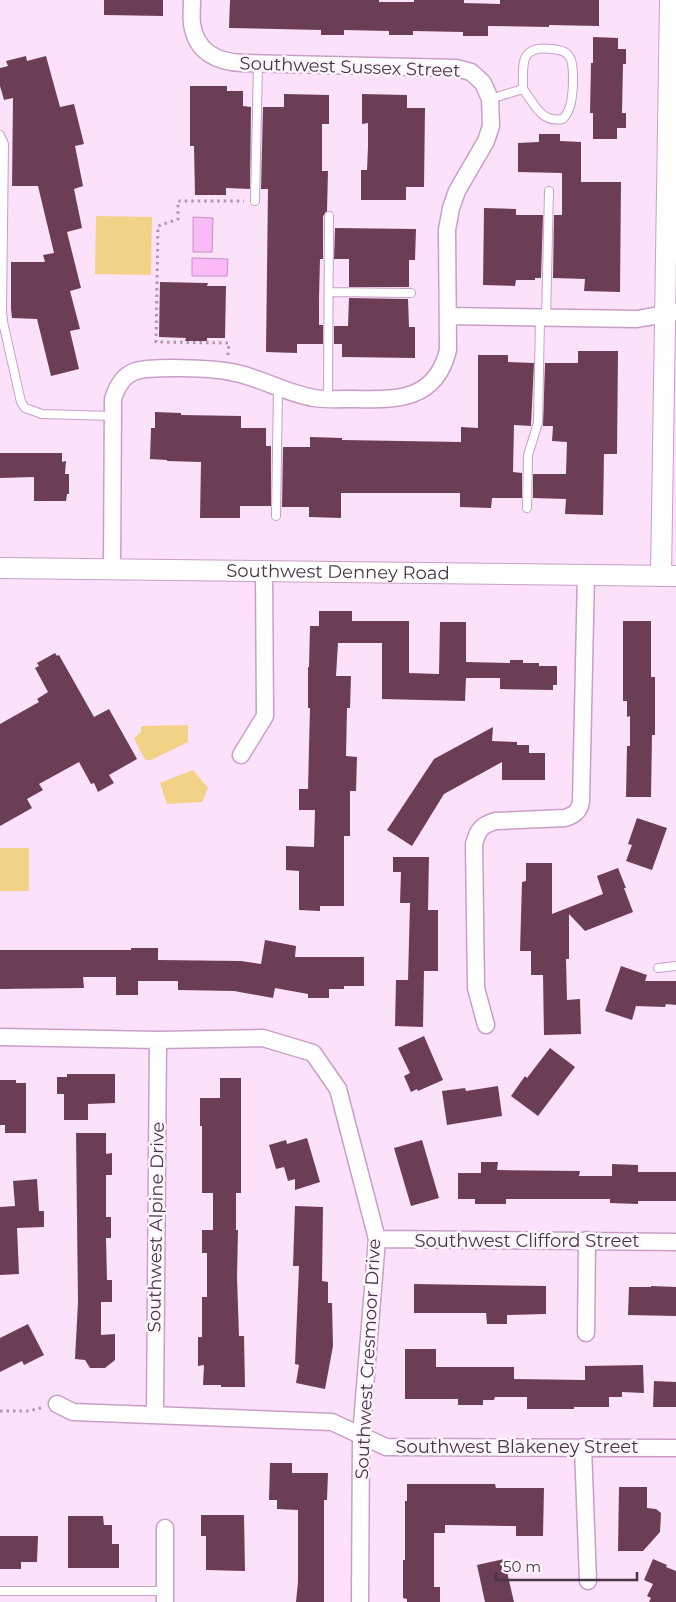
<svg xmlns="http://www.w3.org/2000/svg" width="676" height="1602" viewBox="0 0 676 1602" font-family="Montserrat,sans-serif">
  <rect width="100%" height="100%" fill="#fce1fa"/>
  <path fill="#f1d286" d="M96,216L152,217L151,275L95,274Z
    M188,725V742L151,760H146L141,752L134,738L141,732V726Z
    M193,770L208,788L202,802L167,804L160,783Z
    M0,848H29V891H0Z"/>
  <path fill="#fab9f7" stroke="#c492c2" d="M193,217L213,218L212,252H193Z
    M192,258L228,259L227,276H192Z"/>
  <path fill="#6c3e56" d="M104,0H163V16L104,15Z
    M230,0H379V2H414V0H464V3L500,4V0H599V26L549,25V27L488,26V36H463V32L413,31V35H389V31L344,30V35H321V30L229,28Z
    M593,37L618,38V49H626V64H623L622,113H626V128H617V139H593V113H590L591,63H593Z
    M26,56L27,61L46,56L60,107L74,104L84,144L75,146L83,186L74,189L82,228L67,232L81,288L70,291L80,329L70,331L79,369L51,376L37,319L12,318L11,309V262H45L43,255L54,253L38,186H12L13,98L4,100L0,86V68L8,66L6,61Z
    M190,86H227V91H243V106L251,107L250,189L226,188V195H195L194,146H190Z
    M284,94L329,95V124H322V171H328L327,211L323,216V259H320L319,298V325H323V344H297V353L266,352L268,189H261L263,107H284Z
    M362,94L407,95V108H425L424,187H406V200H361V170H367L368,147V123L362,124Z
    M539,134H560V141L581,142V182H621L620,292L584,291L585,279L553,278L554,215H562V173L518,172V143L539,142Z
    M484,208L516,209V215H543L541,278H535V280H516L515,286L483,285Z
    M335,228L416,229L415,260H409V287H349V259H334Z
    M160,282L208,283L207,286H226L225,338H207V341H185L186,338L159,337Z
    M349,298L408,299L409,327H415V358L342,357V344H334V326H348Z
    M578,351H618L617,454H604L603,515L565,514L566,499L533,498V474H566L567,442L552,441L553,426H543L545,363H578Z
    M478,355H508V362L534,363L531,426L514,425L513,472L522,473V498H492L491,508L460,507V493H341V518L309,517V507H282L283,447H310V437L342,438V440L461,442V427L478,428Z
    M155,412L181,413V415L241,416V428H266V446H271V506H240V518H200L201,462L167,461V460L150,459L151,428H155Z
    M0,453H62V462L66,461L65,474H69V494H67L66,501H34V477L0,478Z
    M319,611H352V621H409V673L439,674L440,622H466V662L510,663V660H523V663H539V666H557V685H553V690L500,689V678H466L465,701L382,699V643H338L336,676H351L350,708H347L346,756L357,757L356,791H350V836H344V906H320V911L299,910V871L286,870V846L314,847L315,810H299V789H308L310,708H308V667H309L310,626H319Z
    M623,621H651V677H655V735H652L651,797H626L627,746H630V716L627,717V701H623Z
    M55,653L57,656L59,655L94,717L109,709L137,759L109,775L114,783L98,792L94,783L91,784L79,762L39,784L43,790L27,799L32,808L0,826V724L39,702L37,699L48,692L35,668L39,666L37,663Z
    M493,727L492,741L517,742V745H529V753H545V780H502V762L444,794L412,846L387,830L434,759Z
    M637,818L667,828L652,870L626,861L632,845L628,844Z
    M393,857H429L428,910H438V971H424L423,1027L395,1026L396,980H408L410,903H400L401,872H393Z
    M526,863H552V914L603,894L597,876L618,868L626,888H624L633,912L585,931L569,914V959H566L567,1000L580,999L581,1034L544,1035L543,975H531V951H520L522,882L526,881Z
    M265,940L296,946L295,957H364V986H344V989H329V998H308V994L275,988L273,998L234,991L178,990V981H138V995H116V977H83L84,988L0,989V950H131V948H158V960L241,961L261,964Z
    M621,966L647,975L645,981H676V1005L666,1004L665,1007L636,1006L632,1020L605,1011Z
    M424,1036L443,1080L418,1091L417,1089L411,1092L404,1076L410,1073L398,1048Z
    M550,1048L575,1067L538,1116L511,1096L525,1076L527,1078Z
    M67,1074H115V1103L88,1104V1120H64V1094H57V1077H67Z
    M220,1078H241V1193H236V1230H238L237,1277L239,1336H244L245,1387H221V1385H203L204,1365L198,1366V1337H202V1297H207V1253H202V1230H213V1193H202V1126H200V1098H220Z
    M0,1080H16V1083H26V1133H5V1125H0Z
    M498,1086L502,1116L447,1125L442,1091L465,1088L466,1091Z
    M76,1133H106V1154L112,1153V1175H106V1217H111V1238H106L107,1280H112V1302H101V1335L115,1334V1360L105,1368H90L85,1360L75,1359L78,1302Z
    M307,1138L320,1182L295,1190V1179L288,1181L284,1167L276,1169L269,1145L286,1140L287,1144Z
    M422,1140L439,1198L411,1206L394,1148Z
    M481,1162H498L497,1170L580,1171L579,1176H612V1164L638,1165V1172H676V1201H638V1204L610,1203V1199H506V1204H475V1199H458V1173H481Z
    M37,1179L39,1211H44V1227L17,1228L19,1274L0,1275V1207L15,1206L13,1181Z
    M295,1206L323,1207L322,1281L328,1282V1303H332L333,1346L325,1389L296,1383L299,1365L295,1364L299,1266H293Z
    M414,1284L546,1286V1314L507,1315V1324H487L486,1313H414Z
    M651,1286L676,1287V1316L628,1315L629,1287H651Z
    M28,1324L44,1355L24,1365L22,1361L0,1372V1338Z
    M405,1349H436V1367H514V1379L585,1380V1366L643,1365L644,1393L622,1392V1397H609V1407H574V1409H527V1397H495L494,1400H483V1405H458V1399H405Z
    M654,1381L676,1382V1407H653Z
    M270,1463H292V1473H328L327,1500H324V1602H296L298,1582V1510L277,1509V1500H269Z
    M407,1484H495L496,1488H544L543,1536H516V1526L445,1525V1533H434V1587H440V1602H407V1599L403,1598V1560H405V1501H407Z
    M619,1487H647V1508L656,1509L661,1513L660,1532L643,1551H618Z
    M201,1515H244L245,1571L206,1570V1536H201Z
    M68,1516H103L104,1525H112V1544H119V1568H68Z
    M0,1536H38L37,1562H21V1569H0Z
    M504,1559L514,1602H485L477,1565Z
    M653,1559L667,1565L666,1567L676,1571V1602H649L651,1598L647,1596L653,1584L644,1580Z"/>
  <g fill="none" stroke-linecap="round" stroke-linejoin="round">
    <g stroke="#c99fc7" stroke-width="10">
      <path id="service" d="M490,99L523,89C523,64 519,45 552,49C558,50 565,50 569,56C575,63 573,93 571,102C570,109 567,114 563,119C541,123 535,105 523,89
        M0,135L4,144L2,310L3,322L21,402L25,408L42,414L113,416
        M255,201L258,64
        M329,292L411,293
        M546,318L549,191
        M328,399L329,216
        M527,508L528,455L538,423L540,318
        M276,516L278,388
        M658,968L676,966
        M0,1591H165"/>
    </g>
    <g stroke="#c99fc7" stroke-width="19">
      <path id="minor" d="M448,316L637,319L676,312
        M112,569L113,399C117,386 123,375 136,371C153,366 212,368 231,372C257,376 285,393 314,398C327,400 342,399 355,399C398,400 436,400 448,350L447,230L451,208L457,191L486,141L491,126L490,99L483,83L471,72L456,68L242,63C217,62 196,52 192,24C191,16 192,8 192,0
        M241,755L265,716L264,571
        M486,1025L476,988L474,844C478,830 481,825 496,821L565,818C574,815 579,812 581,802L586,575
        M0,1037L158,1040L263,1038L313,1053L338,1089L377,1239L361,1436L360,1602
        M377,1239L676,1242
        M586,1333L587,1240
        M57,1404L73,1412L332,1422L386,1447L676,1448
        M155,1414L158,1040
        M583,1447L588,1581
        M165,1528V1602"/>
    </g>
    <g stroke="#c99fc7" stroke-width="22">
      <g id="tertiary">
        <path id="s1" d="M0,568L676,576"/>
        <path d="M661,576L670,0"/>
      </g>
    </g>
    <path stroke="#ae97ad" stroke-width="3" stroke-dasharray="2.5 4" stroke-linecap="butt" d="M228,355L229,343L156,342L158,226L178,219V201H244
      M0,1411H29L41,1408"/>
    <use href="#service" stroke="#fff" stroke-width="8"/>
    <use href="#minor" stroke="#fff" stroke-width="16"/>
    <use href="#tertiary" stroke="#fff" stroke-width="20"/>
  </g>
  <g text-anchor="middle" stroke-width="5" stroke-linejoin="round" paint-order="stroke">
    <g font-size="18" fill="#473646" stroke="#fef5fd">
      <text transform="translate(350 67) rotate(2)" y="6">Southwest Sussex Street</text>
      <text dy="6" stroke="none"><textPath href="#s1" startOffset="338">Southwest Denney Road</textPath></text>
      <text transform="translate(156 1227) rotate(-89)" y="6">Southwest Alpine Drive</text>
      <text x="527" y="1247">Southwest Clifford Street</text>
      <text transform="translate(368 1359) rotate(-87)" y="6">Southwest Cresmoor Drive</text>
      <text x="517" y="1453">Southwest Blakeney Street</text>
    </g>
  </g>
  <path d="M496 1572v8h141v-8" fill="none" stroke="#473646" stroke-width="2.5"/>
  <text x="503" y="1572" font-size="15" fill="#473646" stroke="#fef5fd" stroke-width="4" paint-order="stroke">50 m</text>
</svg>
